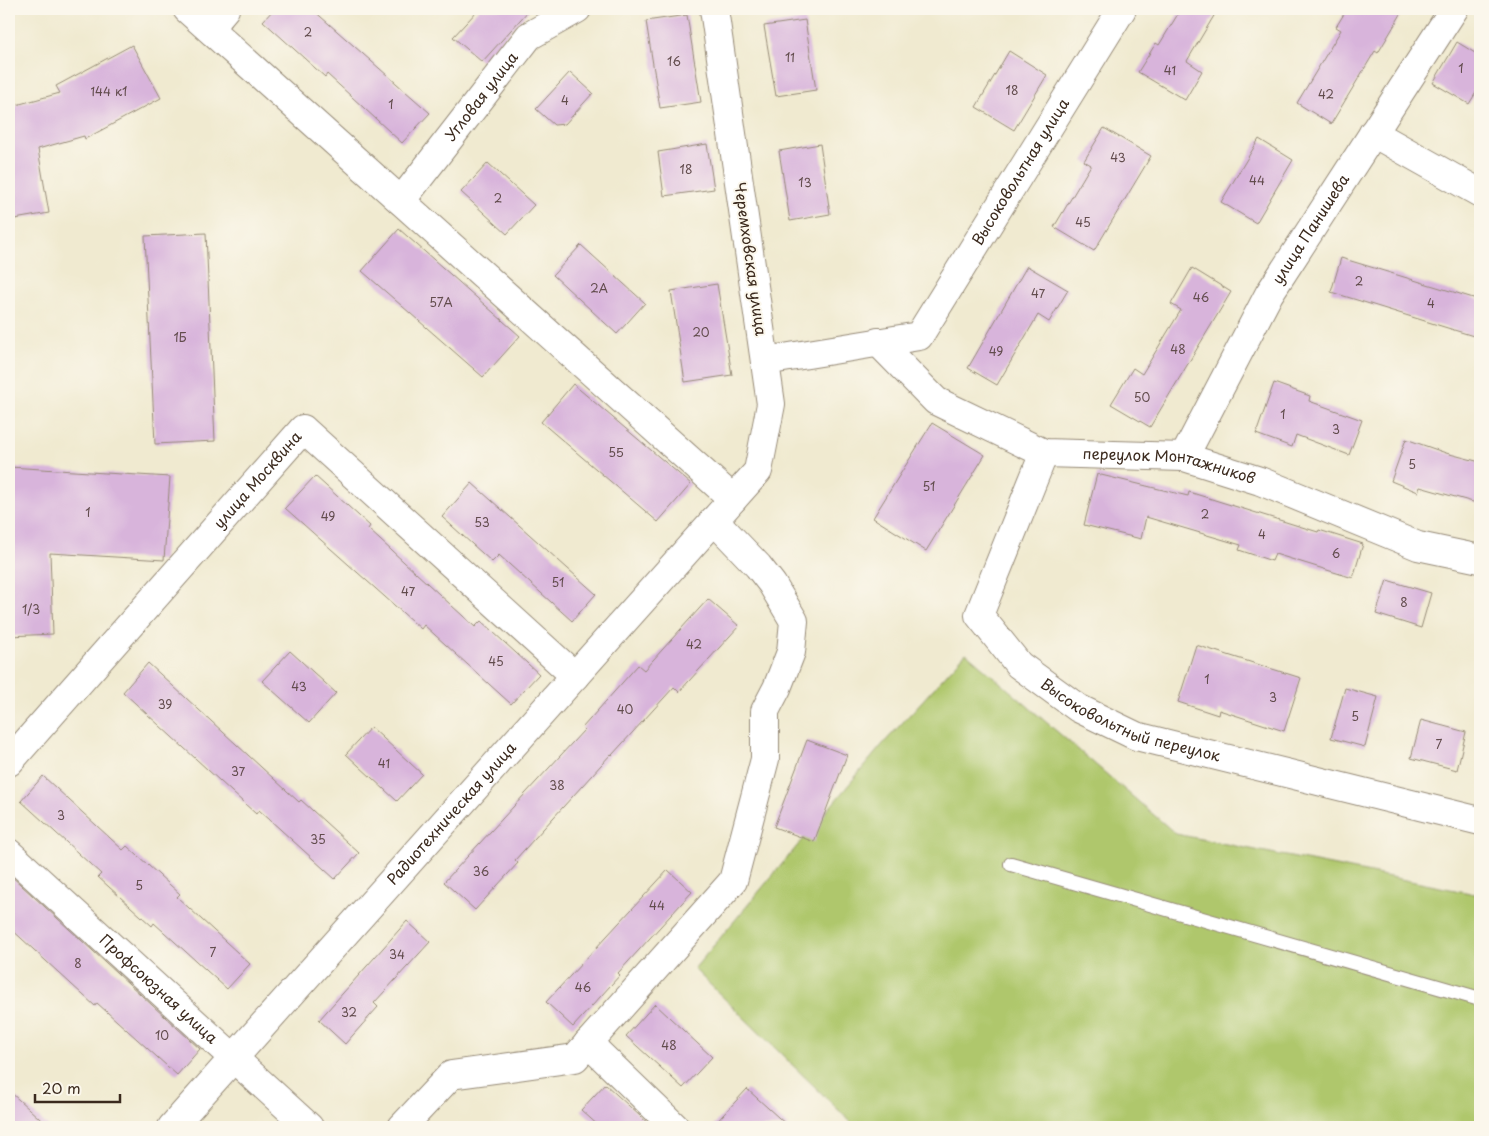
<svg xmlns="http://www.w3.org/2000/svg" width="1489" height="1136" viewBox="0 0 1489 1136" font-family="'Playpen Sans',sans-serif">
  <rect width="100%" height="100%" fill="#fbf7ec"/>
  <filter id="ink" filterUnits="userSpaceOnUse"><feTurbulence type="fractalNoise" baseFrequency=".02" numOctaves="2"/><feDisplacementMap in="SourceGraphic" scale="10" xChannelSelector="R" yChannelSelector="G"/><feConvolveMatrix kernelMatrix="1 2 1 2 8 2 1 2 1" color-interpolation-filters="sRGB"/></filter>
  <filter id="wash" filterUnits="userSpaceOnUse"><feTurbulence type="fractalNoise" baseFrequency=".0096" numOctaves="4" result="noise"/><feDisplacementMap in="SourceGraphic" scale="20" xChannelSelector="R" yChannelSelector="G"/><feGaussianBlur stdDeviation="1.12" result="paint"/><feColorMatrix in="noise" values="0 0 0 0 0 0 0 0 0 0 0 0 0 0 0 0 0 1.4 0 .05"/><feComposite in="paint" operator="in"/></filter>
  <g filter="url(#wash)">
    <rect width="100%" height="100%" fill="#f0ead0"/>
    <path fill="#afc76c" stroke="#757845" d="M966,653L1176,834L1480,895V1127H856L694,969L882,745Z"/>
    <g id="blocks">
      <path fill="#d8b4db" d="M274,9H312L430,113L402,143L327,74L325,77L263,21Z
        M479,9H530L482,62L453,37Z
        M1181,9H1218L1187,61L1202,71L1185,100L1138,72L1156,43L1159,45Z
        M1347,9H1404L1378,53L1375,51L1331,124L1297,103L1341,30L1336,27Z
        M687,15L701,102L660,108L646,21Z
        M805,20L816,90L776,96L764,26Z
        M1457,42L1480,56V86L1469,104L1433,83Z
        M132,45L161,98L85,139L84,136L38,149L49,213L9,220V107L60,93L56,86Z
        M1009,51L1047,75L1014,130L976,107Z
        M570,72L593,93L565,124L554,125L536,109Z
        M1104,128L1151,156L1094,251L1054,227L1091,165L1084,161Z
        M1259,139L1293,160L1256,223L1221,202Z
        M707,144L714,189L664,196L658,152Z
        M820,144L830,214L790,221L779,151Z
        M488,163L534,205L507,234L461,192Z
        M399,229L520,336L483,377L362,271Z
        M206,233L215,441L155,444L145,236Z
        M581,245L645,303L617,334L553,275Z
        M1341,258L1480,300V338L1331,292Z
        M1027,266L1068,290L1049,322L1038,315L997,385L968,368Z
        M1192,268L1231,292L1150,427L1111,404L1133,368L1142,374L1181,310L1171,304Z
        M717,284L732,375L685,382L671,291Z
        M1274,383L1310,396L1309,401L1362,420L1349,455L1296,435L1292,447L1256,434Z
        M573,384L691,484L658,522L541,422Z
        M932,423L985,455L926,551L873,518Z
        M1406,439L1446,453L1480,462V504L1420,487L1418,492L1391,481Z
        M9,467L170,477L164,560L50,553L53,634L9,636Z
        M1097,474L1188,496L1189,492L1318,532L1319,530L1363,544L1353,578L1275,554L1272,561L1239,550L1241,545L1146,517L1141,539L1084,525Z
        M315,476L370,526L368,529L475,627L481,621L539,674L511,704L424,625L421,629L285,508Z
        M472,483L596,594L572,621L499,555L492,562L442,517Z
        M1387,580L1431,593L1421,628L1376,614Z
        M708,599L739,626L679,692L674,687L612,755L611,754L515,860L518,863L475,910L444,882L584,730L582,728L638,665L644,670Z
        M1196,645L1301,678L1284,731L1219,710L1218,715L1178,702Z
        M290,651L336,693L309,723L262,681Z
        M148,663L299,802L301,800L359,853L335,879L259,810L256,814L123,692Z
        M1345,688L1378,697L1365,747L1331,738Z
        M1421,720L1466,732L1457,770L1411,758Z
        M371,727L422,774L397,801L346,754Z
        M807,740L847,755L814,842L774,827Z
        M43,776L123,850L127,846L180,894L177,897L250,964L227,989L154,923L152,926L98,877L101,874L21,801Z
        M668,870L692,892L618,973L620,975L573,1027L546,1002Z
        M9,874L200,1049L177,1075L97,1003L95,1006L9,927Z
        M407,921L430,942L374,1003L378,1007L345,1044L319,1020Z
        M655,1004L712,1057L683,1088L626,1036Z
        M605,1084L652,1127H600L581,1110Z
        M747,1089L789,1127H712Z
        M9,1091L49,1127H9Z"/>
    </g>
  </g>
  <g filter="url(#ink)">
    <use href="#blocks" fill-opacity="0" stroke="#968a77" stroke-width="1"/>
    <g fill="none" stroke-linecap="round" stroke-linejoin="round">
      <g stroke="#968a77" stroke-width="16">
        <path id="lane" d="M1011,864L1480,999"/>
      </g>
      <g stroke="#968a77" stroke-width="30">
        <g id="street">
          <path d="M187,9L733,499"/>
          <path d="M209,28L225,9"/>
          <path d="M1373,133L1480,193"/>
          <path id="s1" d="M401,201L529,36L577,9"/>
          <path id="s2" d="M878,342L936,401L1044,453L1184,457L1260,481L1418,546L1480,559"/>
          <path id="s3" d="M765,361L919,336L1122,9"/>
          <path id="s4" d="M1044,453L979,615L1019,665L1078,708L1136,736L1480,821"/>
          <path id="s5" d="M1184,457L1269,294L1454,9"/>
          <path id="s6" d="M9,762L303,429L575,676"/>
          <path id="s7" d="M9,853L309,1127"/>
          <path d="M588,1043L675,1127"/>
          <path id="s8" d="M172,1127L758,471L771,404L714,9"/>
          <path d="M402,1127L451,1075L575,1058L733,881L765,759V711L777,688L791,652L794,621L772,584L758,566L714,520"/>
        </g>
      </g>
      <use href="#lane" stroke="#fff" stroke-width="14"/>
      <use href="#street" stroke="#fff" stroke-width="28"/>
    </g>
  </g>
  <g text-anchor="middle" stroke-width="4" stroke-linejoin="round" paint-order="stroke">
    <g font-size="12" fill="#624c4d">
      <text x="308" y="37">2</text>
      <text x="790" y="62">11</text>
      <text x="674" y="66">16</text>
      <text x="1461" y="73">1</text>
      <text x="1170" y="75">41</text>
      <text x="1012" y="95">18</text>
      <text x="109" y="96">144 к1</text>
      <text x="1326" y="99">42</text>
      <text x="565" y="105">4</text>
      <text x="391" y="109">1</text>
      <text x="1118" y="162">43</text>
      <text x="686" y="174">18</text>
      <text x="1257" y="185">44</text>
      <text x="805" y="187">13</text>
      <text x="498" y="203">2</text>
      <text x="1083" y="227">45</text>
      <text x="1359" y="286">2</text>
      <text x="599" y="293">2А</text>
      <text x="1038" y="298">47</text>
      <text x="1201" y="302">46</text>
      <text x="441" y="307">57А</text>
      <text x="1431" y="308">4</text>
      <text x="701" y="337">20</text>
      <text x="180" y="342">1Б</text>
      <text x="1178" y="354">48</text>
      <text x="996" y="356">49</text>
      <text x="1142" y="402">50</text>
      <text x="1283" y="419">1</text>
      <text x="1336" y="434">3</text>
      <text x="616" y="457">55</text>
      <text x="1412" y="469">5</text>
      <text x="929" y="491">51</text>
      <text x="88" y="517">1</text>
      <text x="1205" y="519">2</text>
      <text x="328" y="521">49</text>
      <text x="482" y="527">53</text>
      <text x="1262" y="539">4</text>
      <text x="1336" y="558">6</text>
      <text x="558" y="587">51</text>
      <text x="408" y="596">47</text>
      <text x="1404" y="607">8</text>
      <text x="31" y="614">1/3</text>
      <text x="694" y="649">42</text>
      <text x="496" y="666">45</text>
      <text x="1207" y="684">1</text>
      <text x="299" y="691">43</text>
      <text x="1273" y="702">3</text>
      <text x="165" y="709">39</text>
      <text x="625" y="714">40</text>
      <text x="1355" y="721">5</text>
      <text x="1439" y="749">7</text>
      <text x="384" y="768">41</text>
      <text x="238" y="776">37</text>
      <text x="557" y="790">38</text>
      <text x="61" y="820">3</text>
      <text x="318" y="844">35</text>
      <text x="481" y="876">36</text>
      <text x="139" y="890">5</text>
      <text x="657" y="910">44</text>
      <text x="213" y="957">7</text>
      <text x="397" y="959">34</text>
      <text x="78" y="968">8</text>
      <text x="583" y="992">46</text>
      <text x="349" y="1017">32</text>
      <text x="162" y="1040">10</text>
      <text x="669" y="1050">48</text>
    </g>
    <g font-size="15" fill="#3b2a1e" stroke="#fbf7ec">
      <text dy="5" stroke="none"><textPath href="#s1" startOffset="132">Угловая улица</textPath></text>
      <text dy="5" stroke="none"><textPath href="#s3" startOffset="349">Высоковольтная улица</textPath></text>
      <text dy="5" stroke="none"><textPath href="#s5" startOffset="261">улица Панишева</textPath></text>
      <text transform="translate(750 259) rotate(82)" y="5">Черемховская улица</text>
      <text dy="5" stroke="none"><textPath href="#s2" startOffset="329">переулок Монтажников</textPath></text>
      <text dy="5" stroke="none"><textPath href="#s6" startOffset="376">улица Москвина</textPath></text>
      <text dy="5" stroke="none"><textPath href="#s4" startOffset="365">Высоковольтный переулок</textPath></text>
      <text dy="5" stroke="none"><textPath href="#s8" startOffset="420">Радиотехническая улица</textPath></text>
      <text dy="5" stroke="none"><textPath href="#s7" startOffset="202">Профсоюзная улица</textPath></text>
    </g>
  </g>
  <rect width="1489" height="1136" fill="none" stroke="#fbf7ec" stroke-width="30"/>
  <path d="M35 1094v8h85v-8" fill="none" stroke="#3b2a1e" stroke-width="2.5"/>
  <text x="42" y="1094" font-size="15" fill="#3b2a1e" stroke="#fbf7ec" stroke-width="4" paint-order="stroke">20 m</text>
</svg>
